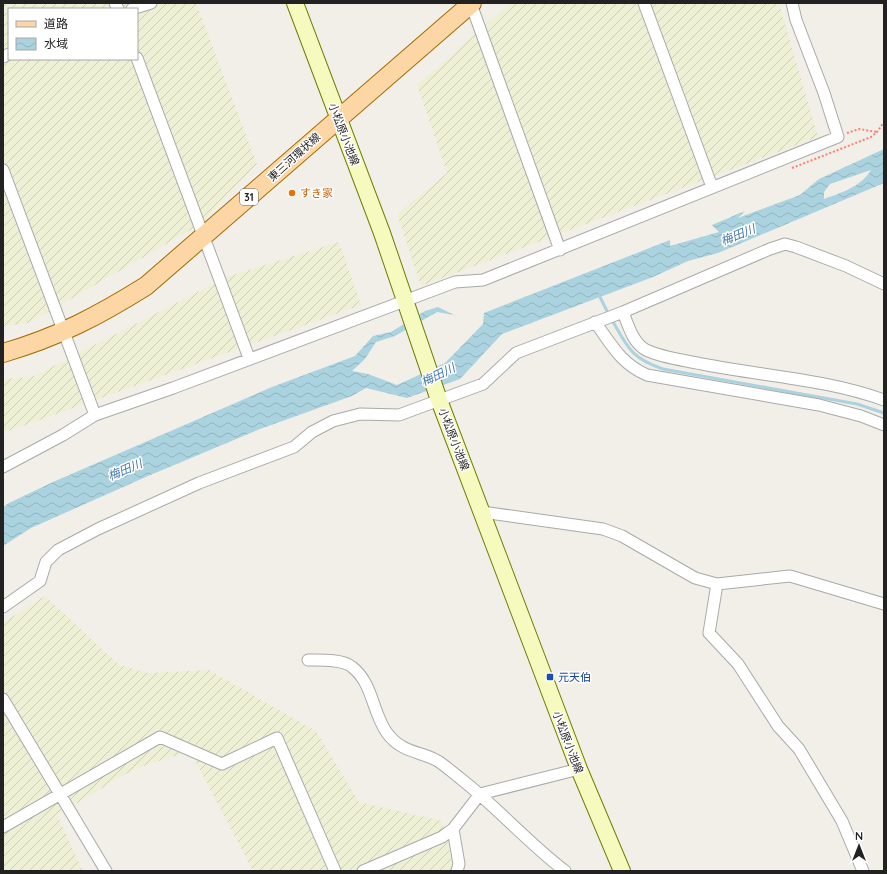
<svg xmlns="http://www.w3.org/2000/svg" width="887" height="874" viewBox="0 0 887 874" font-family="Quicksand,'Noto Sans JP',sans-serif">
  <defs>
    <pattern id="farmland-furrows" width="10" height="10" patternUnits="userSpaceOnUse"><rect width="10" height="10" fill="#eef0d5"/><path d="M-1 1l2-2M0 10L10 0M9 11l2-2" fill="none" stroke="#ccceb7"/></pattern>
    <pattern id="water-waves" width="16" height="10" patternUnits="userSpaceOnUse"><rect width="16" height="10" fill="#aad3df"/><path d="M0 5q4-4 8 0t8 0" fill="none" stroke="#92b5bf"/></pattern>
  </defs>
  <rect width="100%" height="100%" fill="#f2efe9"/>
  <path fill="url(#farmland-furrows)" fill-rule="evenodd" d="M3,3H196L257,164L201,224L29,323L3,326ZM9,9H137V59H9Z
    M510,3H779L818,137L421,286L397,214L447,173L417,85Z
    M339,242L361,305L3,433V379L32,377L227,277Z
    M45,596L119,665L149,673L209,670L316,731L359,802L442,821L455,871H253L190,751L134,769L57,815L83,871H3V623Z"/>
  <path fill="url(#water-waves)" fill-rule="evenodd" d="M884,149V183L718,253L688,261L653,277L502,334L460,379L407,398L366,388L352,396L260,429L148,476L31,528L3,546V507L9,503L53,482L272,387L355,356L373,336L391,332L425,311L438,307L454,315L437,312L395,336L376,342L365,359L352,371L368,374L397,385L445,363L483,324L484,313L670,240V246L719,232L712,225L745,211L738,218L800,195L819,179ZM871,170C862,186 841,193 824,199V192L830,184Z"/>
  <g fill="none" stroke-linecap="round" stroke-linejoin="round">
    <path stroke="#aad3df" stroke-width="3" d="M599,295L609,315
      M612,320C628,348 631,358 663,369L857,404L884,413"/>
    <g stroke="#a9a9a9" stroke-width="13">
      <path id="minor" d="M115,3L118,9
        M644,3L712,187
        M471,4L560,250
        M132,9L151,3
        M3,57L9,54
        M137,58L249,358
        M3,170L95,415
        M623,312C628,325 633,343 646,350C663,358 684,360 702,364C763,376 825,379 884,400
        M595,322C612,345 620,363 647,375L819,405L861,416L884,425
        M3,467L63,435L95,415L173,388L455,282L483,280L838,137L824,93L796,20L792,3
        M482,512L603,529L622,536L695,578L717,584L790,576L884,604
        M717,584L709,633L738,664L778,726L799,749L842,821L863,871
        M3,607L40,581L46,562L58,550L98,529L199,483L294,447L312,432L333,421L360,414L399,415L483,384L516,353L623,312L770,249L785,244L796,247L846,266L884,284
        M308,660C320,660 343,659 352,667C373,683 372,712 387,733C401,752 418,751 436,760C445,765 453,773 461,779C497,807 528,843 565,871
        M3,699L106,871
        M3,827L160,737L222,764L277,738L335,871
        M453,829L459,864L457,871
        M363,871L442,837L453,829L480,794L579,769"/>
    </g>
    <g stroke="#707d05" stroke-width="18">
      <path id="secondary" d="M295,3L382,233L439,400L579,769L622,871"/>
    </g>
    <g stroke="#a06b00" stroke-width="20">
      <path id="primary" d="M3,353C58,337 98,316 146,286L472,3"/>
    </g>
    <path stroke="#fa8072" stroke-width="2" stroke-dasharray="2 2" stroke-linecap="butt" d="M847,133L859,129L877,132
      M792,168L871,137L877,132L884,122"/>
    <use href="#minor" stroke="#fff" stroke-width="11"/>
    <use href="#secondary" stroke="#f7fabf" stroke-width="16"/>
    <use href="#primary" stroke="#fcd6a4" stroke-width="18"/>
  </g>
  <circle fill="#e8710a" stroke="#fff" stroke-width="1.5" cx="292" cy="193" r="4"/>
  <rect fill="#1a4fb4" stroke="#fff" stroke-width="1.5" x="546" y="673" width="8" height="8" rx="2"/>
  <g text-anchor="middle" stroke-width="3" stroke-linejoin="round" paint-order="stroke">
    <rect fill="#fff" stroke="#646464" stroke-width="1" x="240" y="189" width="18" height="16" rx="3"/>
    <g font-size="10" font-weight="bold" fill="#222">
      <text x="249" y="201">31</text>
    </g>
    <g font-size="11" fill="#222" stroke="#fff">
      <text transform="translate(344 134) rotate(69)" y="4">小松原小池線</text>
      <text transform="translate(294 157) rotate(-42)" y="4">東三河環状線</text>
      <text transform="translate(454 439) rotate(69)" y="4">小松原小池線</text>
      <text transform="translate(568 742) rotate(69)" y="4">小松原小池線</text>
    </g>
    <g font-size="11" fill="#c56008" stroke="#fff" text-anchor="start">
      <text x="300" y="197">すき家</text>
    </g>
    <g font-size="11" fill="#164399" stroke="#fff" text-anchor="start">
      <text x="558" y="681">元天伯</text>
    </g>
    <g font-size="12" font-style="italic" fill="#4a7aab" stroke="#fff">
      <text transform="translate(738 235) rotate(-22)" y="4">梅田川</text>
      <text transform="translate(438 375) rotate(-26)" y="4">梅田川</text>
      <text transform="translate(125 470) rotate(-23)" y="4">梅田川</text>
    </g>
  </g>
  <rect width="887" height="874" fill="none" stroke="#222222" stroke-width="8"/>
  <rect x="8" y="8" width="130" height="52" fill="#ffffff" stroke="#a7a7a7"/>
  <rect x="16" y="21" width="20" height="6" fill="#fcd6a4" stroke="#a7a7a7"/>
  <text x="44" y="28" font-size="12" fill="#222222">道路</text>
  <rect x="16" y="38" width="20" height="12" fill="url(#water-waves)" stroke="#a7a7a7"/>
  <text x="44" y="48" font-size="12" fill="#222222">水域</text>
  <g transform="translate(859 846)" stroke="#ffffff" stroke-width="3" paint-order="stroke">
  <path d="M0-3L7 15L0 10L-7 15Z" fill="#222222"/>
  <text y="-6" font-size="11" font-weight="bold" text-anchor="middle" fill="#222222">N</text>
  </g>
</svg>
